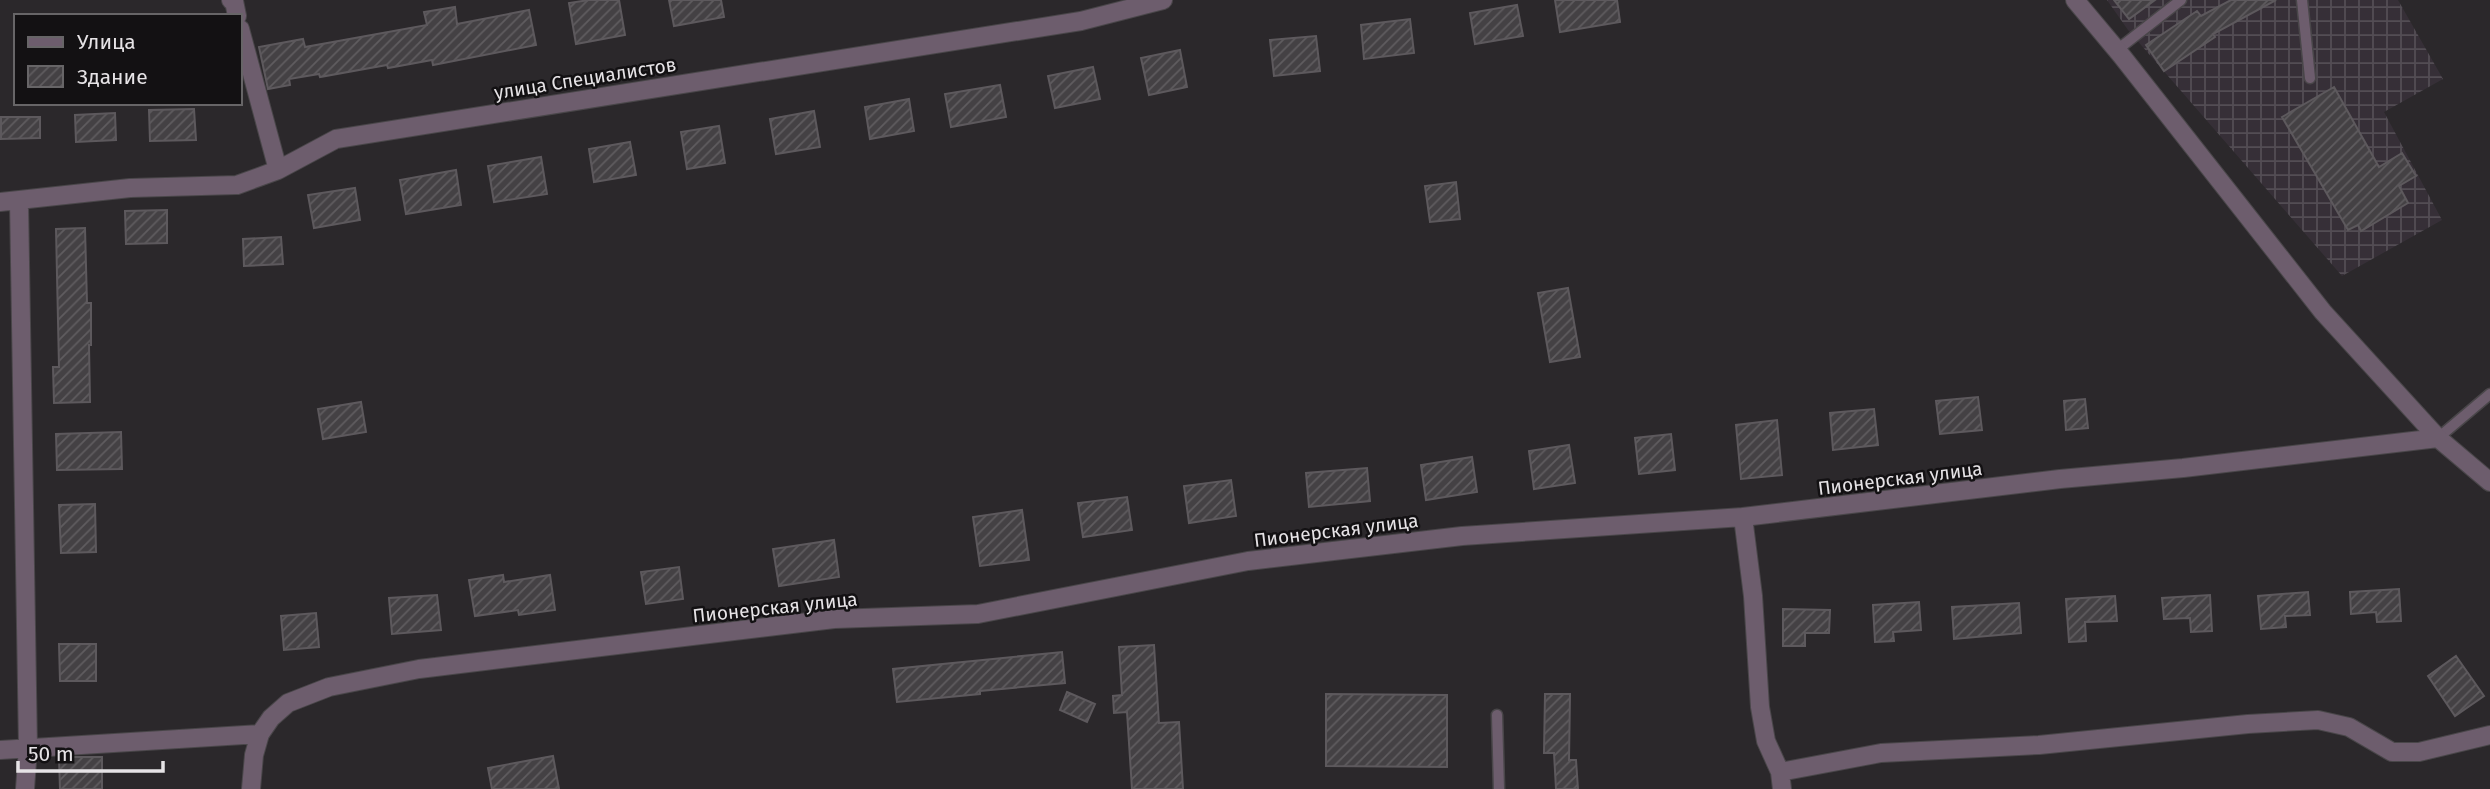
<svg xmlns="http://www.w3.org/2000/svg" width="2490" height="789" viewBox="0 0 2490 789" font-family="'Fira Sans',sans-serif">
  <defs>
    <pattern id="industrial-grid" width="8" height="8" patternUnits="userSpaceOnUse" patternTransform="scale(1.75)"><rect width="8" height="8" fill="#362f37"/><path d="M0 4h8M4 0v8" fill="none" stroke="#534d54"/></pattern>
    <pattern id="building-hatch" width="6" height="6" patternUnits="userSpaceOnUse" patternTransform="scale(1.75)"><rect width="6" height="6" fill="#444144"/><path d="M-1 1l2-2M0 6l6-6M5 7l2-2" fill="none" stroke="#5f5c5f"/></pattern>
  </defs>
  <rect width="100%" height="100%" fill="#2b282b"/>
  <path fill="url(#industrial-grid)" d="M2107,0H2398L2443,79L2384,112L2442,220L2342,276L2128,30Z"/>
  <path fill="url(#building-hatch)" stroke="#5d595d" stroke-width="2" d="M589,0H619L625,35L576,44L569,3Z
    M669,0H721L724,17L674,26Z
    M1555,0H1617L1620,22L1560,32Z
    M2114,0H2155L2129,19Z
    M2231,0H2276L2213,34L2215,37L2164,71L2146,45L2197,11L2201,16Z
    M1517,5L1523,36L1475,44L1470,13Z
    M455,7L457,24L529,10L536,45L433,65L432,60L388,68L387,65L320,77L319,74L289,79L290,85L268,89L259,47L303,39L305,47L427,25L424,12Z
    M1410,19L1414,53L1364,59L1361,25Z
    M1316,36L1320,71L1274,76L1270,40Z
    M1180,50L1187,87L1149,95L1141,58Z
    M1093,67L1100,99L1055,108L1048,76Z
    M1000,85L1006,117L951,127L945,94Z
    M2334,87L2379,167L2402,153L2416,176L2399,186L2408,203L2361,231L2358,225L2348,230L2282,117Z
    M909,99L914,131L870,139L865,107Z
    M194,109L196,140L150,141L149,110Z
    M814,111L820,147L776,154L770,119Z
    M115,113L116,140L76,142L75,115Z
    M1,117H40V138L1,139Z
    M719,126L725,163L687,169L681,132Z
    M630,142L636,175L594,182L589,149Z
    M541,157L547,194L494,202L488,166Z
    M456,170L461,205L406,214L400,180Z
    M1456,182L1460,219L1430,222L1425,186Z
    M355,188L360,220L314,228L308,195Z
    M167,210V243L126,244L125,211Z
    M85,228L87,303H91V345H89L90,402L54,403L53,367H59L56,229Z
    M281,237L283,264L244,266L243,239Z
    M1568,288L1580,357L1550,362L1538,293Z
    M1978,397L1982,430L1940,434L1936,401Z
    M2085,399L2088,428L2066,430L2064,401Z
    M361,402L366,432L323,439L318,409Z
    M1874,409L1878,445L1833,450L1830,413Z
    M1777,420L1782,475L1741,479L1736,425Z
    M121,432L122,469L57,470L56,434Z
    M1671,434L1675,470L1639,474L1635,438Z
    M1569,445L1575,483L1534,489L1529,451Z
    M1472,457L1477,492L1426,500L1421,465Z
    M1367,468L1370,501L1309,507L1306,473Z
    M1231,480L1236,516L1189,523L1184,486Z
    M1127,497L1132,530L1083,537L1078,503Z
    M95,504L96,552L61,553L59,505Z
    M1022,510L1029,560L980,566L973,517Z
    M834,540L839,577L779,586L773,549Z
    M679,567L683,599L646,604L641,572Z
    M503,575L504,582L550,575L555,610L519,615L518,610L475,616L469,580Z
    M2399,589L2401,621L2377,622L2376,612L2351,614L2350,592Z
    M2308,592L2310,615L2285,616L2286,627L2261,629L2258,596Z
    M437,595L441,630L392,634L389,598Z
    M2210,595L2212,631L2191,632L2190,618L2164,619L2162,598Z
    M2115,596L2117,621L2085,622L2086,641L2069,642L2066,599Z
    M1919,602L1921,630L1893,632L1894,641L1875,642L1873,605Z
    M2019,603L2021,633L1954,639L1952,607Z
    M1783,609L1830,610L1829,633H1805V646H1783Z
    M316,613L319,647L284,650L281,616Z
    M59,644H96V681H60Z
    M1154,645L1159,723L1179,722L1183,789H1132L1127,712L1114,713L1113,696L1122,695L1119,647Z
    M1062,652L1065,683L980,691V694L897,702L893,669Z
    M2456,656L2484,696L2455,716L2428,676Z
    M1067,692L1095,704L1087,722L1060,710Z
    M1326,694L1447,695V767L1326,766Z
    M1545,694H1570L1569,760H1576L1578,789H1556L1554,753H1544Z
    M553,756L559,789H492L488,768Z
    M64,757H102V789H60L59,758Z"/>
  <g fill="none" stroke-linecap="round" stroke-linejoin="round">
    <g stroke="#494649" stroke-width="13">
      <path id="service" d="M2302,0L2310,78
        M2117,50L2181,0
        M2438,438L2490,394
        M1497,715L1499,789"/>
    </g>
    <g stroke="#494649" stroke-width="20">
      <path id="minor" d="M231,0L234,1L237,16
        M2075,0L2121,55L2323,312L2438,438L2490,482
        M240,29L278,170
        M19,201L28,748L25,789
        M0,202L130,188L237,185L278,170L336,139L1081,21L1163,0
        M1743,517L1753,596L1760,707L1766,741L1780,772L1782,789
        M0,750L260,734
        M1780,772L1881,753L2039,745L2248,724L2318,720L2349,727L2392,752H2419L2490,735
        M251,789L254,755L260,734L271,718L288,703L329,687L419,669L834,619L978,614L1248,561L1462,536L1743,517L2060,479L2183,468L2438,438"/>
    </g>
    <use href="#service" stroke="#6d5d6d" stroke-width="10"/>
    <use href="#minor" stroke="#6d5d6d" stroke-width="18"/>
  </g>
  <g text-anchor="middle" stroke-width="5" stroke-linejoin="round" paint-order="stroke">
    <g font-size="19" fill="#e6e3e6" stroke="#131113">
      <text transform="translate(585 78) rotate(-9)" y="7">улица Специалистов</text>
      <text transform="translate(1900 478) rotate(-7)" y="7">Пионерская улица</text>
      <text transform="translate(1336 530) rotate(-7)" y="7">Пионерская улица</text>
      <text transform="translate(775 607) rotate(-6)" y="7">Пионерская улица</text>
    </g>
  </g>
  <rect x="14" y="14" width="228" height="91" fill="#131113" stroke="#676567" stroke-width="2"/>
  <rect x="28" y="37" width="35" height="10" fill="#6d5d6d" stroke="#676567" stroke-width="2"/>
  <text x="77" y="49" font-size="21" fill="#e6e3e6">Улица</text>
  <rect x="28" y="66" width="35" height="21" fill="url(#building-hatch)" stroke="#676567" stroke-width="2"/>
  <text x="77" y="84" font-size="21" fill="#e6e3e6">Здание</text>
  <path d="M18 761v10h145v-10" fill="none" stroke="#e6e3e6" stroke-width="3.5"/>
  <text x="28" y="761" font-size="21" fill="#e6e3e6" stroke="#131113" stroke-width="5" paint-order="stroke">50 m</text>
</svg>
